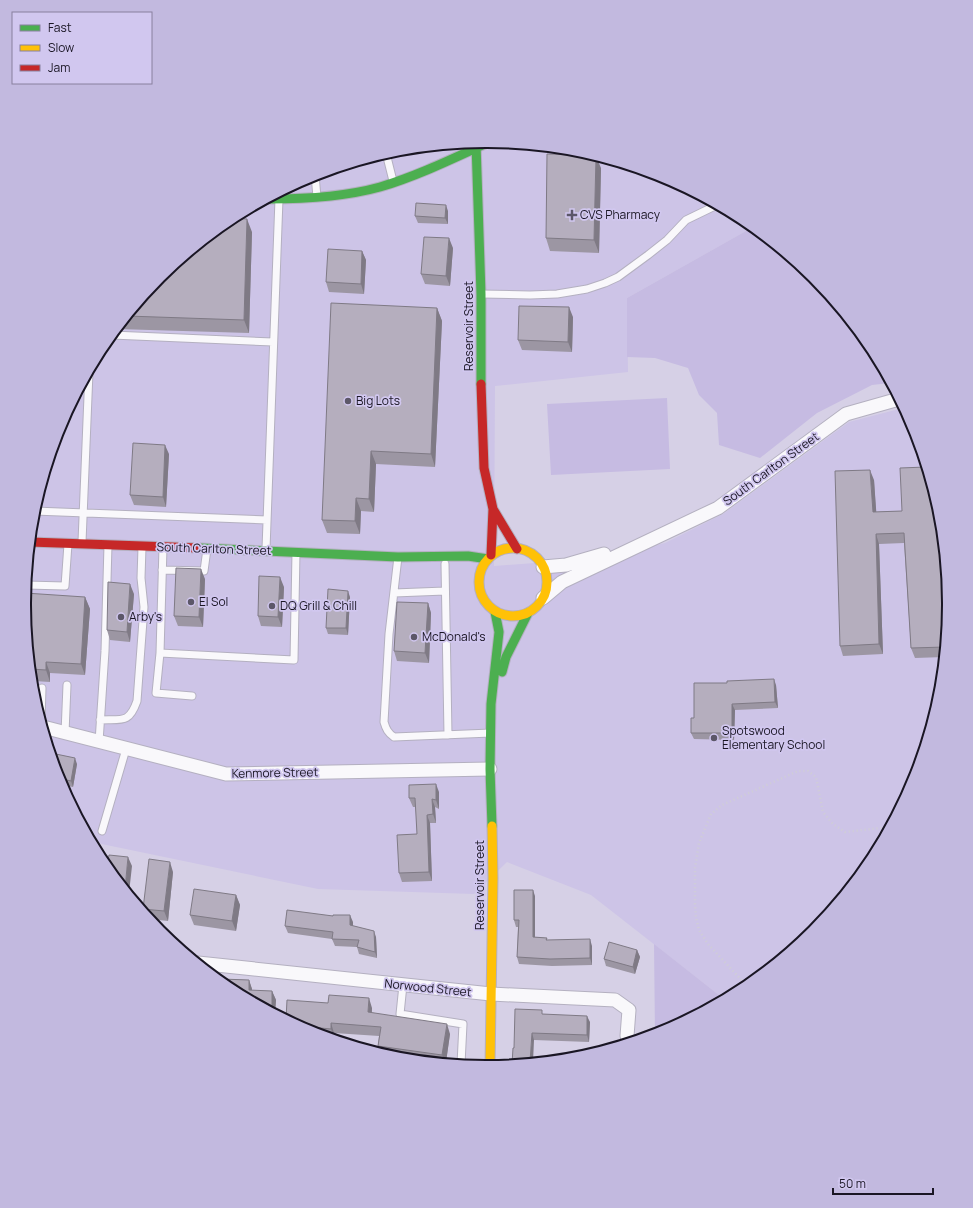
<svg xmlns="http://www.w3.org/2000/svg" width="973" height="1208" viewBox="0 0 973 1208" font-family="Manrope,sans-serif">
  <rect width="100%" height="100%" fill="#d6d0e6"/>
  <path fill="#cdc4e7" d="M487,142L577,150L664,177L744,220L753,227L627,298L628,372L495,386L494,566L602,558L665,543L723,514L849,422L903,408L914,427L940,514L949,604L940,694L914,781L871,861L813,931L743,989L724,999L591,895L507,862L474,894L318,889L92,842L59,781L33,694L24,604L33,514L59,427L102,347L160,277L230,219L310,177L397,150Z"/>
  <path fill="#c6bbe2" d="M753,227L814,277L871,347L890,383L872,385L817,413L760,458L719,445L717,413L699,395L688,368L655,358L627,357V298Z
    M667,398L670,469L551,475L547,404Z
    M654,944L724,999L663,1031L655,1034Z"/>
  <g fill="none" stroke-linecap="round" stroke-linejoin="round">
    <g stroke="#b4b0c0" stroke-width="9">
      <path id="lane" d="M386,153L393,181
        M315,175L317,197
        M481,294L530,295L557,294L587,289L605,283L618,277L648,255L667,240L686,220L717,205
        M112,335L273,342
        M34,511L267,520
        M82,542L89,372
        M266,549L279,199
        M398,557L389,634L384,722C386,729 388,733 394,737L491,733
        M445,564L448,735
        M162,570L204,571L207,549
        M26,585L65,586L68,544
        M394,593L445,591
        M160,653L163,547
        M192,696L156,693L160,653L294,660L296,552
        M100,720C122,719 129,724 137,701L144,607L141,578L142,547
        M41,721L42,688
        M65,733L67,685
        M99,742L105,651L108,545
        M102,831L126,749
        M403,985L400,1014L463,1024L461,1064"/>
    </g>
    <g stroke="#b4b0c0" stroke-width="15">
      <path id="street" d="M543,567L566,565L604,554
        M543,598L562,582L718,508L846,414L899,399
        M43,727L226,774L490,769
        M198,963L491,994L615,1000L629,1010L627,1036"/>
    </g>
    <g stroke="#b4b0c0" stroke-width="11">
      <path id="fast" d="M476,143L481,294V384
        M268,199C305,199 344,197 380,187C417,176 452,159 487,143
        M199,548L398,557L468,556L488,559
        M502,672L506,657L528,613
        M492,826L490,769L491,704L499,632L495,612"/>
    </g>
    <g stroke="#b4b0c0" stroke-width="11">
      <path id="slow" d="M479 582a34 34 0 1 1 68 0a34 34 0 1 1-68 0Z
        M490,1066L493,878L492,826"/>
    </g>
    <g stroke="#b4b0c0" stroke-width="11">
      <path id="jam" d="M481,384L484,468L493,509L491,555
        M493,509L517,549
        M30,542L199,548"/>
    </g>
    <path stroke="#d0ced5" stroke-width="2.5" stroke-dasharray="1 3" stroke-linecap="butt" d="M747,986L708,944L699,930L696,918L695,904V868L699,843L711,814L722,805L798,771H808L816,777L823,812L833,824L845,832L889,827"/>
    <use href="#lane" stroke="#f9f8fb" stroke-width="7"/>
    <use href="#street" stroke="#f9f8fb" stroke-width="13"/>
    <use href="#fast" stroke="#4caf50" stroke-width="9"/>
    <use href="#slow" stroke="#ffc107" stroke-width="9"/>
    <use href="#jam" stroke="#c62828" stroke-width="9"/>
  </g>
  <path fill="#9c96a3" d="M601,168L599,253L550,251L546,238Z
    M448,211V224L418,223L415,216Z
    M252,232L249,333L117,329L160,277Z
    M453,248L450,286L425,284L421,274Z
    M362,251L366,260L364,294L329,292L326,282Z
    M437,308L442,321L435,467L376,464L374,512L361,511L360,534L327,533L322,520Z
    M573,317L572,352L522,350L518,340Z
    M169,454L166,507L134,505L130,495Z
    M926,467L940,512L949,604L944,657L915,658L911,648L904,543L879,544L883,654L843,656L840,646L874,480L876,512L902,511Z
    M205,579L203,627L178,626L174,616Z
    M284,587L282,627L261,626L258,616Z
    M134,594L130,642L110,640L107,630Z
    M85,597L90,609L85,675L50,673V682L34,681V693L33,692L24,604Z
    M350,597L348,635L328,634L326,628Z
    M428,603L431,613L429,663L397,661L394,651Z
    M776,685L778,708L735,710L734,740L694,739L691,733L694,718Z
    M51,753L77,764L73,787L61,785L59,781Z
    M439,792V809L435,807L436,823H430L432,881L402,882L399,873L417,834L416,807H413L409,798Z
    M173,872L168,921L149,919L145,914L143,909Z
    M236,895L240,905L236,931L194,925L190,915Z
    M535,896V937L547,938V940L592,946V965L552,966L519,964L517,957L518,927H516L514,920Z
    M353,922V926L376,937L377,958L359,954L357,947L335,946L332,939L288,933L285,926Z
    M637,950L640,957L635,974L606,966L604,959Z
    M222,979L249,980L252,989V991H272L276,1000L275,1013L229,988Z
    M372,1008V1013L450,1034L446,1062L396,1058L380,1053L378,1046L379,1036L334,1033V1038H333L309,1031L286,1019Z
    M543,1014L590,1022L589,1042L534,1040L514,1048Z"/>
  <path fill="#7f7a85" d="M596,156L601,168L599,253L594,240Z
    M446,205L448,211V224L445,218Z
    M247,219L252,232L249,333L244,320Z
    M449,238L453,248L450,286L446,276Z
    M362,251L366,260L364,294L361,284Z
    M569,307L573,317L572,352L568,342Z
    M437,308L442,321L435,467L431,454Z
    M165,445L169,454L166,507L163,497Z
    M371,451L376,464L374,512L369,499Z
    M870,470L874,480L877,522L873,512Z
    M356,498L361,511L360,534L355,521Z
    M936,500L940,512V524L937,514Z
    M876,534L879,544L883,654L879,644Z
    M201,569L205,579L203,627L199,617Z
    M280,577L284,587L282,627L278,617Z
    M130,584L134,594L130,642L127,632Z
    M348,591L350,597L348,635L346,628Z
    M85,597L90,609L85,675L81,664Z
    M428,603L431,613L429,663L425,653Z
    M46,662L50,673V682L46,670Z
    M31,671L34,681V693L32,689Z
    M774,679L776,685L778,708L775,702Z
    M732,704L735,710L734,740L732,733Z
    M75,758L77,764L73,787L71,781Z
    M436,784L439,792V809L436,800Z
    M432,799L435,807L436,823L433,814Z
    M427,815L430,823L432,881L429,872Z
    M128,857L132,866L129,893L125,889Z
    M170,862L173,872L168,921L164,911Z
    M533,890L535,896V944L533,937Z
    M236,895L240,905L236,931L232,921Z
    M350,915L353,922V932L350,925Z
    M374,931L376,937L377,958L375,952Z
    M590,939L592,946V965L590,958Z
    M637,950L640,957L635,974L633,967Z
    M249,980L252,989V999L249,990Z
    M272,991L276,1000L275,1013L273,1012L272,1009Z
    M369,998L372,1008L371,1022L368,1012Z
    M587,1016L590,1022L589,1042L587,1035Z
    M331,1023L334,1033V1038L331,1029Z
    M447,1024L450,1034L446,1062H445L442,1055Z
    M532,1033L534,1040L533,1062H530Z"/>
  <path fill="#b5aebe" stroke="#7f7a85" d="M547,154L591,155L596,156L594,240L546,238Z
    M416,203L446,205L445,218L415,216Z
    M232,218L247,219L244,320L127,316L160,277Z
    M424,237L449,238L446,276L421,274Z
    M328,249L362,251L361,284L326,282Z
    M331,303L437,308L431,454L371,451L369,499L356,498L355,521L322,520Z
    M519,306L569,307L568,342L518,340Z
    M133,443L165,445L163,497L130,495Z
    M926,467L936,500L937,514H940L949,604L945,647L911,648L904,533L876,534L879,644L840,646L835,471L870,470L873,512L902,511L900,468Z
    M176,568L201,569L199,617L174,616Z
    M259,576L280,577L278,617L258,616Z
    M108,582L130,584L127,632L107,630Z
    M328,589L348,591L346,628H326Z
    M25,593L85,597L81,664L46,662V670L30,669L24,604Z
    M397,602L428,603L425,653L394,651Z
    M774,679L775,702L732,704V733H691V718H694V683H727V681Z
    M51,753L75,758L71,781L58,778Z
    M436,784V800L432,799L433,814L427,815L429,872L399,873L397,835L417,834L415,798H409V785Z
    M109,855L128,857L125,889L107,867Z
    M149,859L170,862L164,911L143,909Z
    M194,889L236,895L232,921L190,915Z
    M514,890H533V937L547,938L546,940L590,939V958L550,959L517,957L519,920H514Z
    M287,910L333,916V915H350V925L374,931L375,952L357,947L359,940L332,939L333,932L285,926Z
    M609,942L637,950L633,967L604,959Z
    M215,977H221V979L249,980V990L272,991V1009L267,1008L229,988Z
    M329,995L369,998L368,1012L447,1024L442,1055L378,1046L381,1027L331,1023V1029L300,1026L286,1019L287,1000L328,1003Z
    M515,1009L542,1010V1014L587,1016V1035L532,1033L530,1062L512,1064L513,1048H514Z"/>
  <g fill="#5c5768" stroke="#d1c7ef" stroke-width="1.5">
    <path d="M570 209h4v4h4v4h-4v4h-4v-4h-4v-4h4z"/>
    <circle cx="348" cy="401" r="4"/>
    <circle cx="191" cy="602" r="4"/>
    <circle cx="272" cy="606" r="4"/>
    <circle cx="121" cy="617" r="4"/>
    <circle cx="414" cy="637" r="4"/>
    <circle cx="714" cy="738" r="4"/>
  </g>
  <g text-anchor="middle" stroke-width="3.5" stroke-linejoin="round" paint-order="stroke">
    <g font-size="12" fill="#1a1624" stroke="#d1c7ef" text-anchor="start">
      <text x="580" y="219">CVS Pharmacy</text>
      <text x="356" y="405">Big Lots</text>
      <text x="199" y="606">El Sol</text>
      <text x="280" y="610">DQ Grill &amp; Chill</text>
      <text x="129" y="621">Arby's</text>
      <text x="422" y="641">McDonald's</text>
      <text x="722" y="735">Spotswood<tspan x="722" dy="14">Elementary School</tspan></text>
    </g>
    <g font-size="12" fill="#1a1624" stroke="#d1c7ef">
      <text transform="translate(469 326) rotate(-90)" y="4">Reservoir Street</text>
      <text transform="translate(771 469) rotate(-36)" y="4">South Carlton Street</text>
      <text transform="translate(214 549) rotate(2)" y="4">South Carlton Street</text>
      <text transform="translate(275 773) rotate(-1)" y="4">Kenmore Street</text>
      <text transform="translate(480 885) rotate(-90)" y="4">Reservoir Street</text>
      <text transform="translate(428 988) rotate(6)" y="4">Norwood Street</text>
    </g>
  </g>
  <path d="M0 0H973V1208H0ZM486 148H487A455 455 0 0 1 942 603V605A455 455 0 0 1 487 1060H486A455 455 0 0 1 31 605V603A455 455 0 0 1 486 148Z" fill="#c2b9df" fill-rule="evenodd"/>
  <path fill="none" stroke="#1a1624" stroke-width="2" d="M486 148H487A455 455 0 0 1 942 603V605A455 455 0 0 1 487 1060H486A455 455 0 0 1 31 605V603A455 455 0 0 1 486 148Z"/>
  <rect x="12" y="12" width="140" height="72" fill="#d1c7ef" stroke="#88809e"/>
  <rect x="20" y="25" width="20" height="6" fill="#4caf50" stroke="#88809e"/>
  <text x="48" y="32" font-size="12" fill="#1a1624">Fast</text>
  <rect x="20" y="45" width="20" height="6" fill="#ffc107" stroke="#88809e"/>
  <text x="48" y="52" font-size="12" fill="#1a1624">Slow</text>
  <rect x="20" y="65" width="20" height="6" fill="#c62828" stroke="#88809e"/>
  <text x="48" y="72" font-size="12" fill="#1a1624">Jam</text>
  <path d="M833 1188v6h100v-6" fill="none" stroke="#1a1624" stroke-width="2"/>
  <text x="839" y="1188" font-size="12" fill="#1a1624" stroke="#d1c7ef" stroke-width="3" paint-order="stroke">50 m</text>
</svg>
